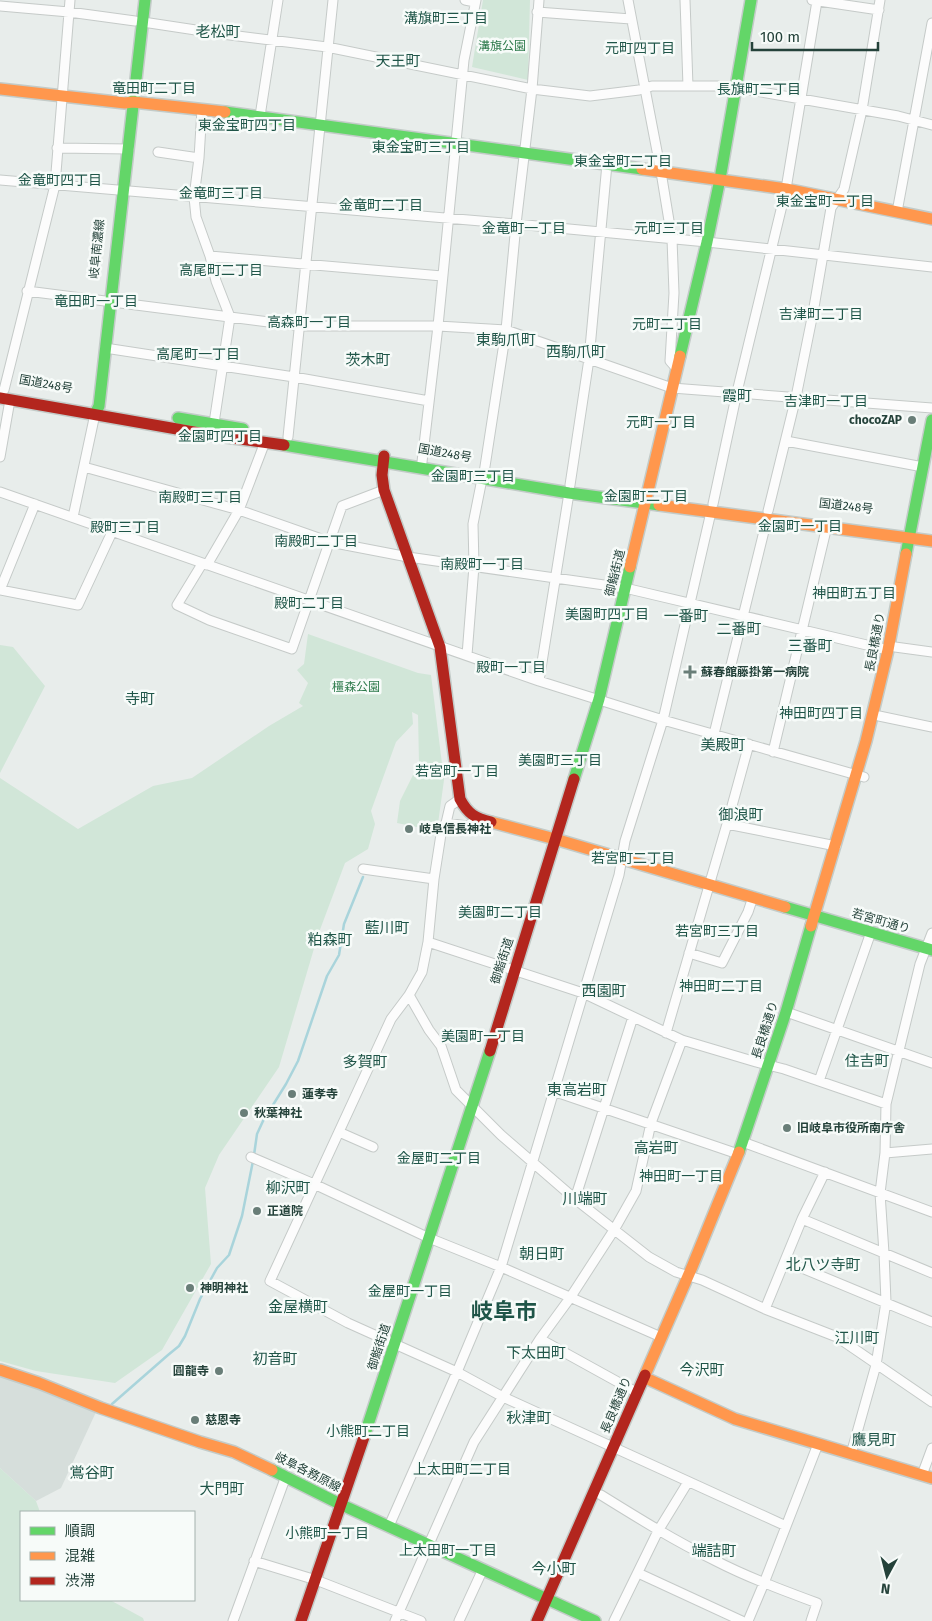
<svg xmlns="http://www.w3.org/2000/svg" width="932" height="1621" viewBox="0 0 932 1621" font-family="'Fira Sans','Noto Sans JP',sans-serif">
  <rect width="100%" height="100%" fill="#e8edeb"/>
  <path fill="#d6dedb" d="M0,1374L96,1412L61,1488L36,1501L0,1468Z"/>
  <path fill="#d1e6d8" d="M483,0H530L528,80L472,67Z
    M308,634L418,673L431,675L444,780L437,831L397,823L400,801L419,763L418,715L412,712L413,724L396,742L371,811L375,824L368,849L345,863L318,935L279,1067L219,1155L205,1188L211,1264L162,1350L115,1383L36,1371L0,1361V778L78,829L153,786L192,778L269,726L303,706L299,703L308,683L297,670L304,664Z
    M0,645L13,647L45,686L0,773Z
    M0,1468L36,1501L40,1512H21V1600H110L143,1618L144,1621H0Z"/>
  <g fill="none" stroke-linecap="round" stroke-linejoin="round">
    <path stroke="#a9d4db" stroke-width="2.5" d="M254,1155L257,1134L263,1121L286,1084L298,1061L327,976L339,955L344,924L363,877
      M112,1404L168,1355L179,1346L185,1336L200,1299L217,1268L229,1255L242,1216L253,1161"/>
    <g stroke="#c5cac8" stroke-width="11">
      <path id="street" d="M465,0L475,2
        M628,0L661,172L672,239L674,293L670,361L677,369
        M685,0L688,86
        M812,0L879,10
        M0,6L69,12L135,21
        M537,12L631,19
        M143,22L222,34L327,47L532,89L590,96L639,90L652,86H727L898,116L932,125
        M202,109L199,158L194,197L196,217L210,256L216,281L230,317L214,423
        M260,116L278,0
        M57,148L129,149
        M158,152L199,158
        M0,180L516,224L707,242L932,267
        M897,212L932,23
        M210,256L442,276
        M27,291L300,326H438L506,330L672,388L932,408
        M105,348L294,377L429,401
        M4,390L55,185L70,0
        M288,437L333,0
        M786,441L923,467
        M0,457L10,400
        M422,462L438,326L464,60L476,0
        M84,467L239,510L330,542L408,557L625,588L888,650
        M484,473L506,330L516,224L532,89L539,0
        M570,485L589,359L607,164
        M0,492L539,681L663,720L864,777
        M713,504L737,392L786,189L817,1
        M768,511L796,397L813,313L831,208L844,189L862,110L880,0
        M73,517L95,414
        M202,564L177,605L209,620L292,649L342,506L384,490
        M207,565L239,510L265,442
        M0,590L78,605L112,532
        M0,590L35,504
        M895,647L932,652
        M467,655L474,566L473,524L482,479
        M539,681L569,493
        M879,716L932,727
        M714,734L767,519
        M773,752L827,526
        M479,819L467,826L446,823L442,828L434,879L428,942L422,972L409,995L429,1030L441,1046L456,1090L501,1135L575,1199L649,1257L676,1272L702,1280L765,1309L837,1337L932,1402
        M446,823L450,806L460,799
        M727,824L836,846
        M363,869L434,879
        M428,942L583,993L682,1040L756,1062L784,1069L886,1104
        M689,953L722,963L748,912L753,897
        M409,995L391,1019L270,1281L348,1323L457,1372L503,1397L786,1526
        M792,1014L932,1063
        M666,1033L727,824L749,744
        M819,1081L871,932
        M553,1091L738,1154
        M339,1132L373,1147
        M748,1144L932,1212
        M885,1153L886,1104L920,964L932,933
        M251,1157L314,1184L429,1238L501,1267L661,1337
        M575,1199L633,1017
        M802,1219L932,1273
        M785,1261L932,1322
        M765,1309L802,1219L825,1172
        M540,1339L636,1392
        M851,1454L876,1365L886,1302L884,1253L880,1193L885,1153L932,1149
        M922,1475L932,1448
        M601,1495C638,1518 675,1541 714,1560C747,1577 782,1590 817,1603L811,1621
        M389,1526L457,1372L501,1267L619,875L625,841L663,720L711,512
        M254,1561L316,1580L421,1621
        M638,1573L742,1621
        M233,1621L286,1476
        M395,1621L474,1442L540,1339L570,1298L614,1230L636,1191L651,1123L682,1040
        M459,1621L483,1569
        M614,1621L658,1531L688,1482
        M748,1621L764,1583L818,1444"/>
    </g>
    <g stroke="#c3cbc8" stroke-width="14">
      <path id="fast" d="M225,112L642,169
        M680,356L707,242L720,179L751,0
        M95,414L99,406L145,0
        M178,418L243,429
        M284,445L569,493L659,505
        M906,554L932,420
        M574,779L599,699L630,567
        M785,907L932,950
        M739,1152L786,1012L811,926
        M364,1437L490,1051
        M272,1470L342,1505L595,1621"/>
    </g>
    <g stroke="#c3cbc8" stroke-width="14">
      <path id="slow" d="M0,89L125,103L133,102L225,112
        M642,169L786,189L932,219
        M659,505L932,541
        M630,567L680,356
        M491,822L555,839L785,907
        M811,926L866,741L888,650L906,554
        M0,1370L39,1383L101,1408L200,1442L234,1452L272,1470
        M645,1375L692,1267L739,1152
        M650,1380L735,1419L932,1478"/>
    </g>
    <g stroke="#c3cbc8" stroke-width="14">
      <path id="jam" d="M0,398L211,435L284,445
        M384,456L382,475L384,490L440,647L460,799C468,814 475,818 491,822
        M490,1051L574,779
        M301,1621L364,1437
        M537,1621L645,1375"/>
    </g>
    <use href="#street" stroke="#fcfcfc" stroke-width="9"/>
    <use href="#fast" stroke="#63d668" stroke-width="11"/>
    <use href="#slow" stroke="#ff974d" stroke-width="11"/>
    <use href="#jam" stroke="#b3261e" stroke-width="11"/>
  </g>
  <g fill="#697e78" stroke="#f7fbf9" stroke-width="2">
    <circle cx="912" cy="420" r="5"/>
    <path d="M687.5 664.5h5v5h5v5h-5v5h-5v-5h-5v-5h5z"/>
    <circle cx="409" cy="829" r="5"/>
    <circle cx="292" cy="1094" r="5"/>
    <circle cx="244" cy="1113" r="5"/>
    <circle cx="787" cy="1128" r="5"/>
    <circle cx="257" cy="1211" r="5"/>
    <circle cx="190" cy="1288" r="5"/>
    <circle cx="219" cy="1371" r="5"/>
    <circle cx="195" cy="1420" r="5"/>
  </g>
  <g text-anchor="middle" stroke-width="5" stroke-linejoin="round" paint-order="stroke">
    <g font-size="12" fill="#2d7a4b" stroke="#f7fbf9">
      <text x="502" y="50">溝旗公園</text>
      <text x="356" y="691">橿森公園</text>
    </g>
    <g font-size="12" fill="#24423a" stroke="#f7fbf9">
      <text transform="translate(97 249) rotate(-84)" y="4">岐阜南濃線</text>
      <text transform="translate(46 384) rotate(10)" y="4">国道248号</text>
      <text transform="translate(445 453) rotate(10)" y="4">国道248号</text>
      <text transform="translate(846 506) rotate(7)" y="4">国道248号</text>
      <text transform="translate(615 573) rotate(-76)" y="4">御鮨街道</text>
      <text transform="translate(875 642) rotate(-79)" y="4">長良橋通り</text>
      <text transform="translate(881 921) rotate(16)" y="4">若宮町通り</text>
      <text transform="translate(502 961) rotate(-72)" y="4">御鮨街道</text>
      <text transform="translate(765 1030) rotate(-72)" y="4">長良橋通り</text>
      <text transform="translate(379 1347) rotate(-72)" y="4">御鮨街道</text>
      <text transform="translate(616 1405) rotate(-67)" y="4">長良橋通り</text>
      <text transform="translate(308 1472) rotate(27)" y="4">岐阜各務原線</text>
    </g>
    <g font-size="12" font-weight="bold" fill="#24423a" stroke="#f7fbf9" text-anchor="start">
      <text x="902" y="424" text-anchor="end">chocoZAP</text>
      <text x="701" y="676">蘇春館藤掛第一病院</text>
      <text x="419" y="833">岐阜信長神社</text>
      <text x="302" y="1098">蓮孝寺</text>
      <text x="254" y="1117">秋葉神社</text>
      <text x="797" y="1132">旧岐阜市役所南庁舎</text>
      <text x="267" y="1215">正道院</text>
      <text x="200" y="1292">神明神社</text>
      <text x="209" y="1375" text-anchor="end">圓龍寺</text>
      <text x="205" y="1424">慈恩寺</text>
    </g>
    <g font-size="14" fill="#1f5548" stroke="#f7fbf9">
      <text x="446" y="23">溝旗町三丁目</text>
      <text x="640" y="53">元町四丁目</text>
      <text x="154" y="93">竜田町二丁目</text>
      <text x="759" y="94">長旗町二丁目</text>
      <text x="247" y="130">東金宝町四丁目</text>
      <text x="421" y="152">東金宝町三丁目</text>
      <text x="623" y="166">東金宝町二丁目</text>
      <text x="60" y="185">金竜町四丁目</text>
      <text x="221" y="198">金竜町三丁目</text>
      <text x="825" y="206">東金宝町一丁目</text>
      <text x="381" y="210">金竜町二丁目</text>
      <text x="524" y="233">金竜町一丁目</text>
      <text x="669" y="233">元町三丁目</text>
      <text x="221" y="275">高尾町二丁目</text>
      <text x="96" y="306">竜田町一丁目</text>
      <text x="821" y="319">吉津町二丁目</text>
      <text x="309" y="327">高森町一丁目</text>
      <text x="667" y="329">元町二丁目</text>
      <text x="198" y="359">高尾町一丁目</text>
      <text x="826" y="406">吉津町一丁目</text>
      <text x="661" y="427">元町一丁目</text>
      <text x="220" y="441">金園町四丁目</text>
      <text x="473" y="481">金園町三丁目</text>
      <text x="646" y="501">金園町二丁目</text>
      <text x="200" y="502">南殿町三丁目</text>
      <text x="800" y="531">金園町一丁目</text>
      <text x="125" y="532">殿町三丁目</text>
      <text x="316" y="546">南殿町二丁目</text>
      <text x="482" y="569">南殿町一丁目</text>
      <text x="854" y="598">神田町五丁目</text>
      <text x="309" y="608">殿町二丁目</text>
      <text x="607" y="619">美園町四丁目</text>
      <text x="511" y="672">殿町一丁目</text>
      <text x="821" y="718">神田町四丁目</text>
      <text x="560" y="765">美園町三丁目</text>
      <text x="457" y="776">若宮町一丁目</text>
      <text x="633" y="863">若宮町二丁目</text>
      <text x="500" y="917">美園町二丁目</text>
      <text x="717" y="936">若宮町三丁目</text>
      <text x="721" y="991">神田町二丁目</text>
      <text x="483" y="1041">美園町一丁目</text>
      <text x="439" y="1163">金屋町二丁目</text>
      <text x="681" y="1181">神田町一丁目</text>
      <text x="410" y="1296">金屋町一丁目</text>
      <text x="368" y="1436">小熊町二丁目</text>
      <text x="462" y="1474">上太田町二丁目</text>
      <text x="327" y="1538">小熊町一丁目</text>
      <text x="448" y="1555">上太田町一丁目</text>
    </g>
    <g font-size="15" fill="#1f5548" stroke="#f7fbf9">
      <text x="218" y="37">老松町</text>
      <text x="398" y="66">天王町</text>
      <text x="506" y="345">東駒爪町</text>
      <text x="576" y="357">西駒爪町</text>
      <text x="368" y="365">茨木町</text>
      <text x="737" y="401">霞町</text>
      <text x="686" y="621">一番町</text>
      <text x="739" y="634">二番町</text>
      <text x="810" y="651">三番町</text>
      <text x="140" y="704">寺町</text>
      <text x="723" y="750">美殿町</text>
      <text x="741" y="820">御浪町</text>
      <text x="387" y="933">藍川町</text>
      <text x="330" y="945">粕森町</text>
      <text x="604" y="996">西園町</text>
      <text x="867" y="1066">住吉町</text>
      <text x="365" y="1067">多賀町</text>
      <text x="577" y="1095">東高岩町</text>
      <text x="656" y="1153">高岩町</text>
      <text x="288" y="1193">柳沢町</text>
      <text x="585" y="1204">川端町</text>
      <text x="542" y="1259">朝日町</text>
      <text x="823" y="1270">北八ツ寺町</text>
      <text x="298" y="1312">金屋横町</text>
      <text x="857" y="1343">江川町</text>
      <text x="536" y="1358">下太田町</text>
      <text x="275" y="1364">初音町</text>
      <text x="702" y="1375">今沢町</text>
      <text x="529" y="1423">秋津町</text>
      <text x="874" y="1445">鷹見町</text>
      <text x="92" y="1478">鴬谷町</text>
      <text x="222" y="1494">大門町</text>
      <text x="714" y="1556">端詰町</text>
      <text x="554" y="1574">今小町</text>
    </g>
    <g font-size="22" font-weight="bold" fill="#1f5548" stroke="#f7fbf9">
      <text x="504" y="1319">岐阜市</text>
    </g>
  </g>
  <rect x="20" y="1511" width="175" height="90" fill="#f7fbf9" stroke="#a3b1ad"/>
  <rect x="30" y="1527" width="25" height="8" fill="#63d668" stroke="#a3b1ad"/>
  <text x="65" y="1536" font-size="15" fill="#24423a">順調</text>
  <rect x="30" y="1552" width="25" height="8" fill="#ff974d" stroke="#a3b1ad"/>
  <text x="65" y="1561" font-size="15" fill="#24423a">混雑</text>
  <rect x="30" y="1577" width="25" height="8" fill="#b3261e" stroke="#a3b1ad"/>
  <text x="65" y="1586" font-size="15" fill="#24423a">渋滞</text>
  <g transform="translate(887 1576) rotate(187)" stroke="#f7fbf9" stroke-width="4" paint-order="stroke">
  <path d="M0-4L9 19L0 12L-9 19Z" fill="#24423a"/>
  <text y="-8" font-size="14" font-weight="bold" text-anchor="middle" fill="#24423a">N</text>
  </g>
  <path d="M752 42v8h126v-8" fill="none" stroke="#24423a" stroke-width="2.5"/>
  <text x="760" y="42" font-size="15" fill="#24423a" stroke="#f7fbf9" stroke-width="4" paint-order="stroke">100 m</text>
</svg>
